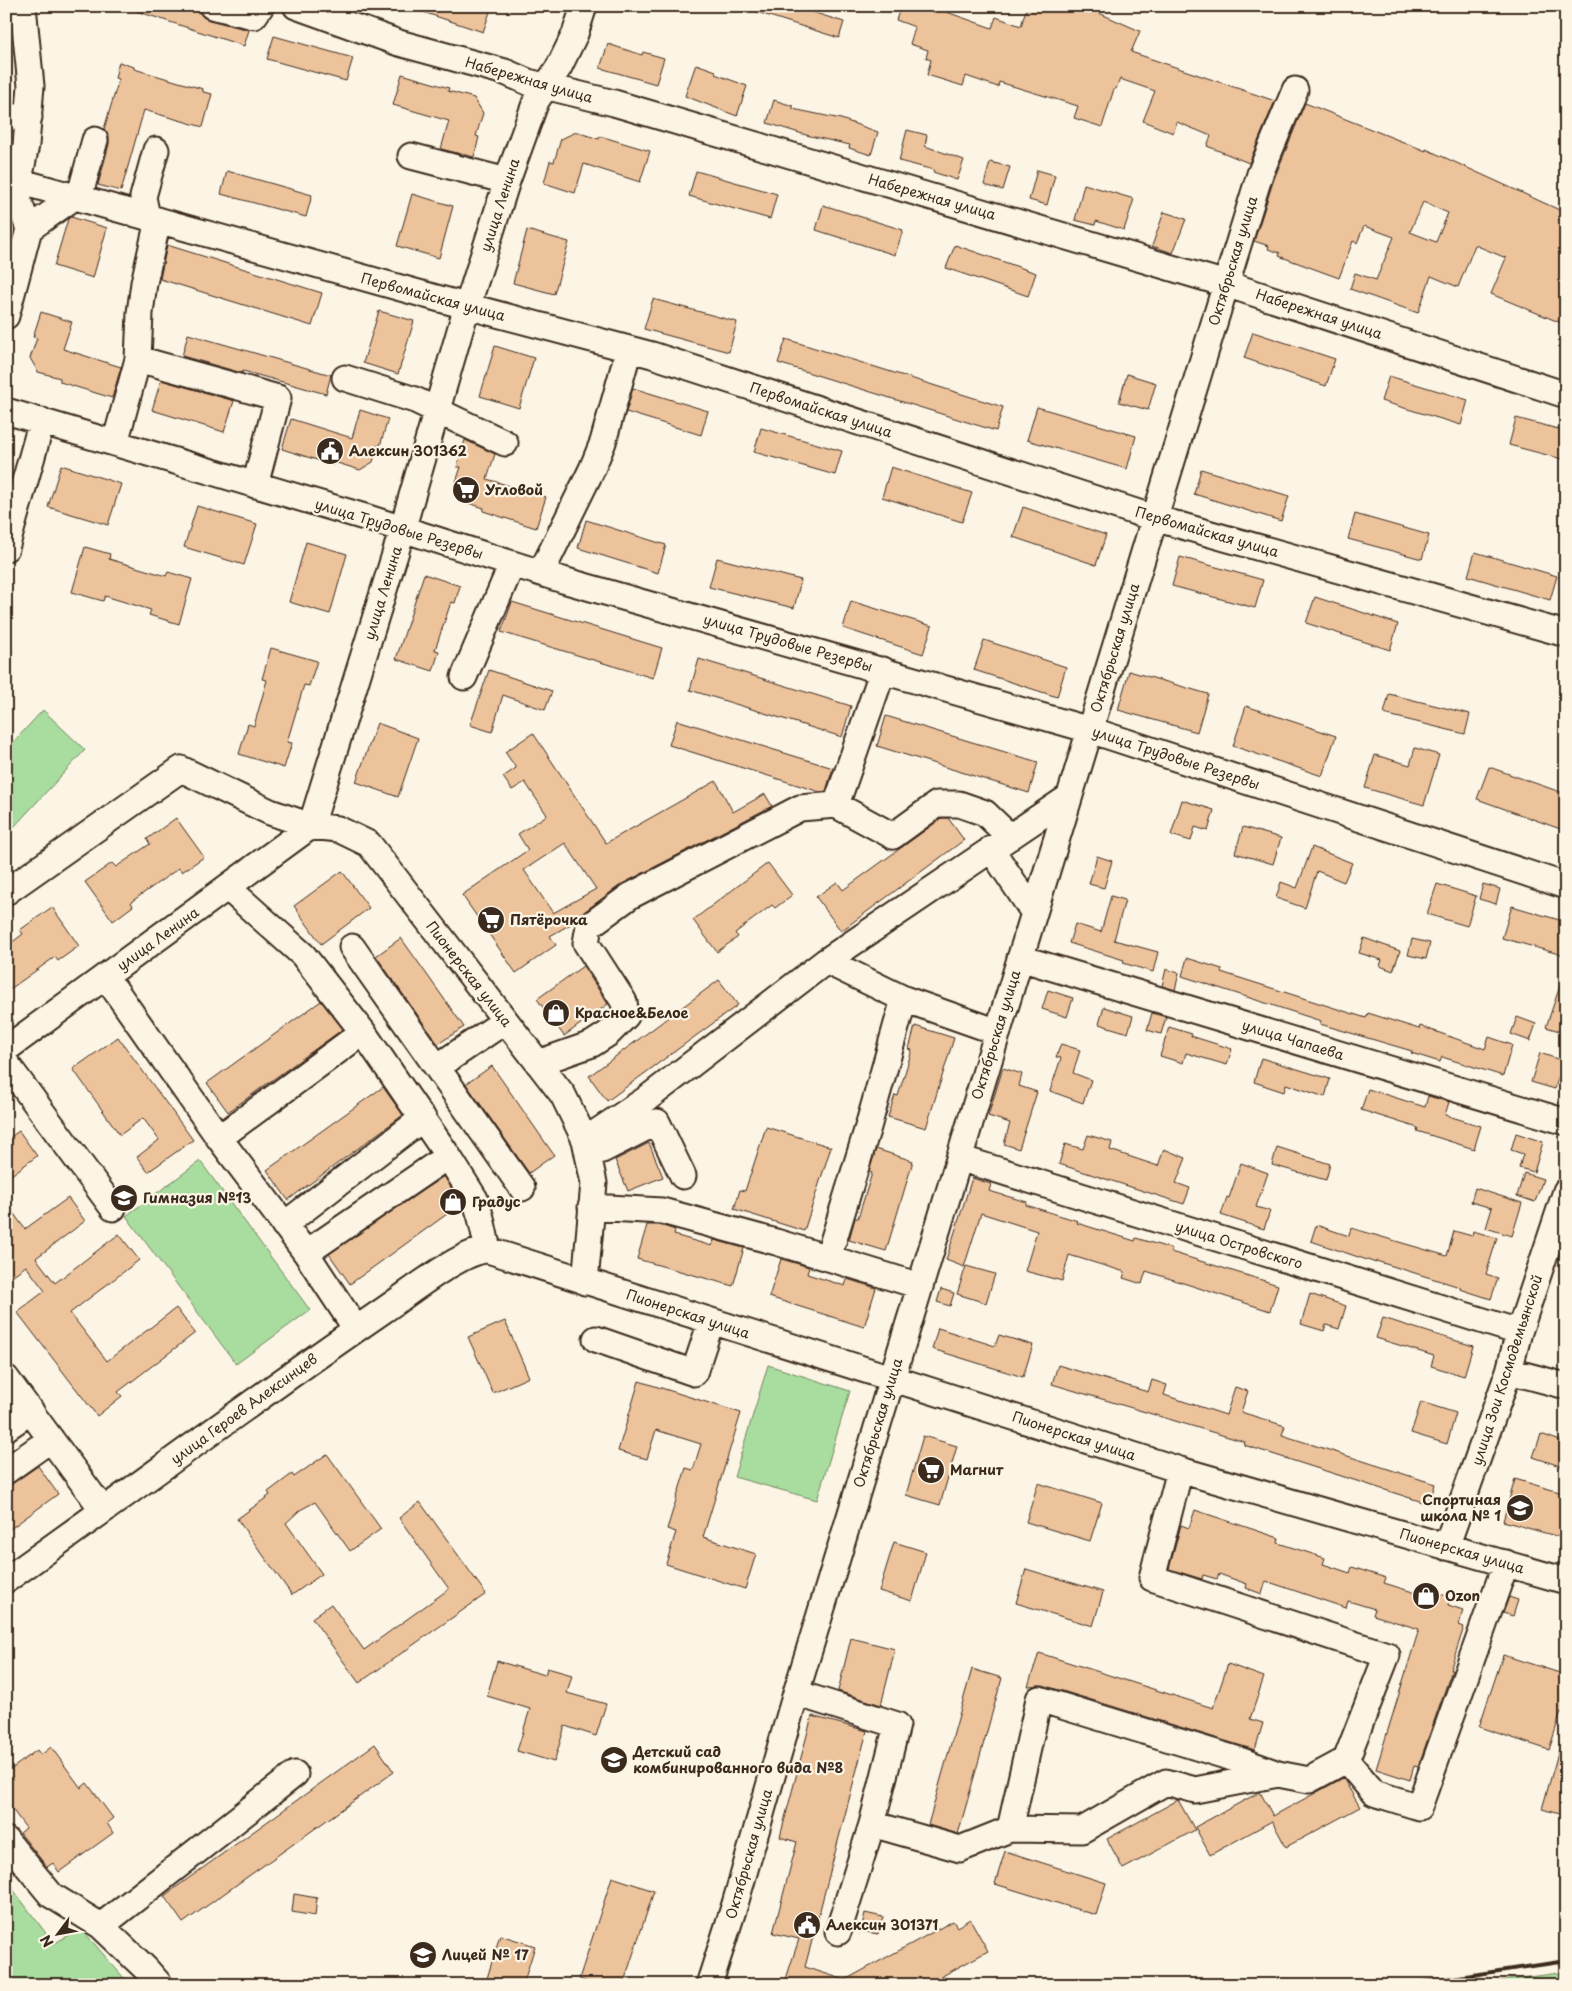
<svg xmlns="http://www.w3.org/2000/svg" width="1572" height="1991" viewBox="0 0 1572 1991" font-family="'Playpen Sans',sans-serif">
  <rect width="100%" height="100%" fill="#fcf5e5"/>
  <filter id="ink" filterUnits="userSpaceOnUse"><feTurbulence type="fractalNoise" baseFrequency=".02" numOctaves="2"/><feDisplacementMap in="SourceGraphic" scale="10" xChannelSelector="R" yChannelSelector="G"/><feConvolveMatrix kernelMatrix="1 2 1 2 8 2 1 2 1" color-interpolation-filters="sRGB"/></filter>
  <g filter="url(#ink)">
    <path fill="#a8dd9f" stroke="#72845e" d="M43,710L85,750L12,829L6,823V750Z
      M200,1161L310,1310L236,1364L126,1216Z
      M768,1365L850,1391L817,1500L734,1477Z
      M6,1880L54,1944L74,1931L84,1932L130,1985H6Z
      M1566,1972V1985H1470L1479,1984Z"/>
    <path fill="#edc39c" stroke="#3b2a1e" fill-rule="evenodd" d="M130,6H182L199,12L203,17L209,20L249,30L244,46L130,9Z
      M415,6H492L483,32L414,9Z
      M747,6H793L844,22L839,38L747,9Z
      M901,6H942L941,10L992,28L996,17L1021,26L1027,6H1083L1140,31L1131,52L1275,101L1249,163L1207,146L1211,136L1177,122L1173,133L1143,121L1155,91L1120,79L1116,89H1114L1102,127L1074,118L1078,106L999,82L998,87L966,76L963,86L927,75L931,60L926,58L928,50L910,44L915,27L896,20Z
      M274,36L353,58L346,81L267,59Z
      M608,44L642,55L643,52L664,58L656,84L600,68Z
      M119,62L134,67V69L203,89V92L212,94L203,127L144,110L121,191L98,185L109,144V136L104,129L119,79L115,78Z
      M696,64L716,71L715,74L747,86L737,116L685,96Z
      M402,74L449,88L448,91L474,98L483,113L476,136L479,137L474,157L441,149L449,121L393,105Z
      M774,100L793,106V109L841,119L878,132L871,155L849,148L850,145L806,135L767,123Z
      M1305,103L1426,151V149L1566,213V325L1491,294L1506,258L1475,245L1458,287L1431,276L1418,313L1350,289L1355,273L1376,280L1394,237L1364,226L1357,243L1353,241L1339,278L1279,256L1280,253L1268,249L1269,246L1254,241L1274,179ZM1423,202L1448,213L1436,242L1410,232Z
      M907,130L927,135L925,146L964,160L957,180L933,172L934,170L899,161Z
      M576,132L599,139L600,136L650,151L640,182L584,164L575,193L544,183L550,161L554,162L561,139Z
      M990,162L1010,167L1003,190L984,185Z
      M1037,170L1055,175L1047,205L1029,200Z
      M227,171L312,195L306,217L221,194Z
      M696,171L777,194L770,219L689,196Z
      M1084,184L1134,199L1124,230L1096,221L1095,225L1075,220Z
      M412,194L453,206L439,258L397,246Z
      M823,205L903,230L895,255L816,230Z
      M1164,212L1186,219L1173,253L1152,246Z
      M71,217L107,228L93,278L54,266L68,219Z
      M527,230L569,242L554,294L513,283Z
      M167,245L322,293L312,326L160,279Z
      M955,245L1036,273L1028,296L946,268Z
      M653,299L737,322L729,352L644,329Z
      M379,311L414,321L398,374L363,363Z
      M41,312L72,322L63,349L121,367L112,398L60,382V378L38,372L30,358L37,338L33,337Z
      M1253,332L1335,359L1326,386L1244,358Z
      M188,334L331,375L326,394L243,371L242,373L182,356Z
      M786,339L1003,407L996,431L778,363Z
      M495,346L534,358L519,408L480,396Z
      M1127,374L1156,383L1148,410L1119,402Z
      M1389,376L1468,400L1461,425L1381,401Z
      M161,380L234,401L224,432L152,410Z
      M633,388L708,411L701,435L626,412Z
      M1037,407L1136,436L1127,469L1027,440Z
      M360,410L388,419L380,446L378,445L373,462L360,470L334,462L333,465L282,449L291,419L352,438Z
      M1516,418L1566,431V460L1509,445Z
      M761,428L842,451L835,475L754,452Z
      M465,440L495,454L487,479L546,497L536,528L483,511L484,508L462,501L454,488L461,467H457Z
      M61,465L121,484L108,525L48,507Z
      M891,467L972,493L962,522L882,497Z
      M1201,469L1289,496L1281,521L1194,494Z
      M197,506L257,524L244,565L184,547Z
      M1023,507L1106,535L1096,565L1013,537Z
      M1355,514L1429,535L1422,559L1348,539Z
      M586,520L666,545L658,573L578,548Z
      M306,542L347,554L330,614L289,602Z
      M85,547L110,554L109,559L166,576L168,572L192,579L179,624L149,615L151,610L105,596L103,601L72,592Z
      M1475,552L1557,576L1550,600L1468,576Z
      M1180,557L1263,580L1255,608L1172,586Z
      M717,558L801,580L794,608L709,587Z
      M424,574L460,586L455,603L451,602L435,650L439,651L433,671L396,659Z
      M1315,597L1398,624L1390,650L1306,623Z
      M851,601L932,626L923,654L843,628Z
      M512,602L662,648L653,678L501,632Z
      M984,640L1066,667L1057,697L974,670Z
      M271,648L317,661L309,686L304,685L287,742L292,743L284,768L239,754L248,724L254,726L267,680L262,679Z
      M699,659L851,706L842,737L690,690Z
      M489,670L552,691L545,710L503,695L492,732L470,725Z
      M1129,671L1208,694L1197,732L1118,710Z
      M1389,694L1470,714L1465,734L1384,714Z
      M1246,706L1336,736L1322,776L1233,746Z
      M886,716L1038,762L1029,793L877,746Z
      M677,720L833,768L826,791L820,792L669,745Z
      M377,723L418,738L398,797L356,782Z
      M533,733L606,843L716,781L733,812L765,794L772,806L622,884L581,914L576,921L550,936L556,945L516,973L462,895L528,850L518,834L547,815L525,782L512,790L503,777L516,768L505,752ZM565,843L596,889L553,913L524,870Z
      M1415,748L1439,755L1424,805L1365,788L1375,755L1410,765Z
      M1489,767L1566,794V831L1477,799Z
      M1182,800L1214,810L1208,831L1195,827L1191,841L1171,835Z
      M176,818L204,857L182,872L179,868L131,902L133,906L113,921L85,882L112,863L116,867L150,844L147,839Z
      M942,818H948L964,840L841,931L816,897L837,882L843,890Z
      M1243,827L1281,838L1273,864L1235,853Z
      M1312,847L1352,863L1344,882L1317,871L1305,908L1276,898L1281,882L1297,888Z
      M1097,856L1112,861L1104,888L1089,884Z
      M768,863L792,895L775,908L772,905L735,933L738,937L717,952L693,920Z
      M342,871L369,908L321,944L294,906Z
      M1437,884L1476,896L1467,926L1427,914Z
      M1483,884L1500,889L1496,904L1479,899Z
      M1111,896L1125,900L1114,940L1158,952L1153,972L1123,963L1124,960L1069,943L1075,924L1101,932Z
      M1512,906L1566,922V956L1502,938Z
      M52,907L79,946L58,961L55,957L6,992V947L23,934L20,930Z
      M401,938L464,1027L438,1044L376,956Z
      M1364,938L1400,951L1393,971L1380,966L1382,960L1359,953Z
      M1412,939L1430,943L1426,959L1408,955Z
      M1187,958L1222,969L1221,972L1366,1018L1368,1013L1419,1029L1420,1026L1485,1049L1489,1037L1512,1045L1503,1076L1442,1057L1440,1062L1411,1053L1412,1051L1320,1024L1321,1021L1182,976Z
      M583,966L608,1004L564,1036L537,999Z
      M1166,969L1179,973L1175,990L1162,986Z
      M1563,977H1566V1033L1546,1027Z
      M719,980L738,1005L607,1101L589,1076Z
      M1048,990L1073,998L1067,1017L1042,1009Z
      M321,1001L343,1029L228,1112L207,1083Z
      M1104,1007L1133,1016L1128,1033L1099,1024Z
      M1152,1013L1166,1017L1161,1034L1147,1030Z
      M1517,1017L1536,1024L1530,1041L1511,1034Z
      M915,1026L954,1038L926,1128L888,1117L895,1095L898,1096L912,1050L909,1049Z
      M1169,1027L1192,1034L1191,1036L1232,1049L1227,1065L1186,1053L1183,1063L1160,1056Z
      M118,1037L193,1140L148,1172L137,1157L159,1140L143,1118L120,1135L73,1069Z
      M1061,1044L1080,1050L1073,1073L1091,1080L1083,1103L1050,1091L1061,1058L1056,1057Z
      M1540,1053L1563,1061L1555,1089L1531,1082Z
      M1261,1058L1330,1079L1325,1097L1286,1084L1284,1092L1254,1082Z
      M492,1066L554,1155L529,1173L466,1084Z
      M1003,1068L1022,1074L1019,1086L1037,1092L1019,1149L1004,1144L1010,1123L988,1116Z
      M383,1087L403,1115L288,1200L267,1170Z
      M1368,1089L1425,1107L1428,1096L1449,1102L1445,1115L1481,1126L1474,1149L1417,1131L1418,1128L1361,1110Z
      M766,1127L831,1147L804,1231L734,1209L740,1190L745,1191Z
      M19,1131L37,1156L6,1179V1140Z
      M1516,1133L1543,1142L1534,1172L1519,1168L1523,1154L1511,1150Z
      M1088,1135L1112,1142L1110,1150L1158,1166L1164,1149L1186,1158L1176,1183L1190,1188L1184,1204L1059,1164L1065,1144L1083,1149Z
      M649,1143L663,1177L628,1191L615,1160Z
      M1277,1147L1330,1164L1326,1180L1272,1165Z
      M876,1149L913,1161L886,1251L849,1240L855,1218H858L872,1173L869,1172Z
      M1241,1163L1268,1173L1256,1207L1270,1211L1264,1229L1221,1215L1227,1197L1229,1198Z
      M1524,1173L1543,1179L1535,1202L1517,1196Z
      M444,1176L461,1204L350,1284L329,1254Z
      M972,1178L991,1184L989,1191L1027,1202L1026,1205L1078,1221L1077,1223L1135,1241L1136,1238L1172,1249L1171,1252L1278,1285L1270,1311L1146,1271L1142,1284L1123,1278L1125,1272L1069,1255L1062,1281L1025,1271L1037,1231L981,1213L964,1267L946,1260Z
      M1475,1188L1522,1203L1512,1236L1486,1228L1492,1208L1471,1202Z
      M68,1198L85,1221L36,1258L55,1283L119,1234L139,1260L70,1313L107,1361L176,1308L195,1333L118,1392L122,1396L97,1416L17,1312L45,1291L26,1266L6,1280V1203L25,1229Z
      M647,1225H660L675,1230L674,1235L712,1246L714,1240L744,1248L733,1286L637,1259Z
      M1316,1225L1349,1236L1351,1228L1447,1256L1454,1231L1472,1236L1473,1231L1497,1238L1486,1274L1498,1278L1491,1299L1460,1289V1287L1376,1261V1263L1311,1241Z
      M781,1259L809,1267L807,1274L845,1286L847,1279L876,1288L864,1327L769,1297Z
      M966,1266L995,1274L986,1303L957,1294Z
      M941,1289L954,1293L950,1306L937,1302Z
      M1310,1294L1346,1306L1339,1329L1326,1325L1324,1331L1301,1324Z
      M1383,1318L1473,1346L1464,1376L1431,1366L1434,1356L1376,1338Z
      M505,1321L529,1377L493,1393L468,1337Z
      M938,1328L995,1346L999,1335L1033,1345L1023,1377L932,1349Z
      M1058,1365L1148,1392L1152,1380L1167,1385L1164,1395L1226,1415L1235,1387L1248,1391L1241,1412L1285,1426L1282,1435L1435,1484L1429,1504L1244,1445L1245,1442L1052,1384Z
      M639,1381L741,1413L703,1537L756,1554L745,1589L666,1564L676,1532L667,1529L686,1468L693,1470L701,1444L656,1430L647,1459L618,1451Z
      M1421,1402L1456,1413L1447,1444L1411,1433Z
      M1541,1434L1566,1443V1468L1533,1457Z
      M923,1436L957,1446L940,1505L906,1495Z
      M327,1454L381,1529L350,1551L315,1502L300,1510L286,1523L322,1574L292,1595L237,1519L270,1495L268,1492L292,1474L294,1477Z
      M38,1466L58,1494L6,1532V1488Z
      M1515,1479L1566,1494V1539L1503,1521Z
      M1038,1483L1102,1503L1090,1541L1026,1522Z
      M420,1502L486,1594L359,1683L312,1618L331,1604L364,1650L449,1589L399,1518Z
      M1195,1510L1279,1538L1278,1543L1325,1558L1323,1564L1350,1573L1352,1567L1386,1578L1384,1583L1416,1593L1418,1587L1450,1597L1448,1605L1463,1610L1459,1625L1464,1627L1450,1670H1452L1418,1767L1414,1766L1410,1780L1376,1769L1419,1629L1373,1615L1375,1609L1348,1601L1346,1608L1266,1581L1262,1594L1246,1588L1247,1584L1219,1574L1217,1579L1203,1575L1202,1579L1169,1569L1181,1525L1189,1528Z
      M894,1542L926,1552L912,1601L879,1591Z
      M1026,1569L1103,1592L1093,1626L1016,1603Z
      M1509,1597L1518,1600L1513,1616L1503,1613Z
      M851,1638L895,1649L881,1705L838,1691Z
      M1039,1653L1213,1708L1228,1664L1264,1677L1250,1719L1263,1723L1255,1750L1043,1685L1028,1686Z
      M1503,1655L1566,1675V1713L1561,1712L1549,1750L1479,1727Z
      M497,1661L545,1675L547,1668L572,1675L567,1693L606,1704L596,1736L565,1726L554,1762L517,1751L530,1709L487,1696Z
      M972,1669L1002,1678L958,1834L928,1825Z
      M812,1716L867,1731L805,1967L845,1980L953,1921L957,1927L970,1919L988,1951L926,1985H784L799,1939L773,1933L797,1842L780,1837Z
      M1562,1739L1566,1740V1789L1559,1814L1542,1809Z
      M375,1744L394,1772L183,1923L164,1896Z
      M51,1747L81,1788L87,1783L113,1818L107,1823L113,1833L59,1872L53,1863L47,1867L20,1833L26,1828L6,1801V1773L37,1750L41,1755Z
      M1343,1778L1360,1807L1286,1847L1272,1821L1210,1855L1195,1827L1260,1792L1273,1816Z
      M1178,1800L1195,1830L1123,1869L1107,1839Z
      M1005,1851L1106,1883L1096,1915L995,1884Z
      M612,1877L654,1891L623,1985H597L579,1979Z
      M294,1894L317,1898L315,1916L292,1912Z
      M865,1913L883,1917L878,1934L861,1931Z
      M500,1935L535,1946L523,1985H485Z"/>
    <g fill="none" stroke-linecap="round" stroke-linejoin="round">
      <g stroke="#3b2a1e" stroke-width="29">
        <path id="minor" d="M212,6L254,16L261,6
          M296,6L399,43L505,72L528,82L614,103L1226,284L1566,395
          M6,117H29
          M411,156L507,181
          M18,181L440,299L652,355L1154,518L1566,634
          M79,198L95,140
          M147,217L143,197L156,150
          M29,229L74,197
          M6,316L29,229L19,202L17,190L26,145L31,86L23,6
          M138,359L278,398L255,485
          M345,378L415,400L505,443
          M6,411L368,518L563,580L1090,730L1566,886
          M115,443L138,359L140,313L144,283L158,220
          M6,548L42,421
          M541,573L592,469L603,442L629,349
          M883,670L836,805L893,836L937,804H959L985,813L1010,837
          M464,677L512,564
          M991,849L1034,913
          M228,888L303,955L363,1032L448,1156L475,1199L481,1218L488,1250
          M6,892L181,769L270,812L311,826L338,829L369,844L563,1095L585,1140L594,1183L585,1282
          M352,947L522,1188
          M1020,958L1566,1122
          M826,961L904,999L998,1032
          M106,977L219,1138L306,1253L356,1329
          M6,1049L311,826L396,551L463,320L507,181L536,101L559,67L575,34L584,6
          M6,1063L113,1208
          M538,1063L592,1044L609,1033L626,1016L624,1002L586,943L589,926L630,896L800,808L836,805
          M437,1067L505,1021
          M219,1138L363,1032
          M585,1140L645,1100L826,961L1069,797
          M588,1155L602,1150L657,1122L683,1176
          M959,1158L1519,1332
          M591,1207L662,1211L776,1242L920,1286
          M284,1225L423,1118
          M306,1253L448,1156
          M828,1258L868,1127L904,999
          M596,1339L694,1373L711,1322
          M1509,1371L1566,1386
          M6,1378L103,1510
          M6,1428L31,1411
          M1180,1470L1152,1578L1387,1655L1346,1760
          M6,1471L51,1439
          M1446,1547L1509,1371L1519,1332L1566,1191
          M6,1580C133,1490 257,1397 384,1310C408,1294 462,1250 488,1250L1180,1470L1566,1581
          M796,1693L897,1725L872,1824L838,1932
          M872,1824L960,1849L1010,1829L1039,1699L1242,1761L1278,1774
          M1010,1829L1082,1830L1166,1782L1195,1790L1278,1774L1309,1780L1346,1760L1374,1793L1419,1807L1506,1563
          M6,1840L51,1895L101,1926L146,1969L160,1985
          M101,1926L295,1774
          M709,1985L735,1904L796,1693L1226,284L1260,174L1295,90"/>
      </g>
      <use href="#minor" stroke="#fcf5e5" stroke-width="25"/>
      <path stroke="#3b2a1e" stroke-width="4" d="M1406,1985L1566,1961"/>
    </g>
  </g>
  <defs>
    <g id="civic-disc" transform="scale(1.4375)"><circle r="9.5" fill="#3b2a1e" stroke="#fcf5e5"/><path d="M-.6-6.5H3V-4.5H.6V-3L4-1V1h2V6H-6V1h2V-1L-.6-3ZM-1.2 2.5V6h2.4V2.5Z" fill="#fff"/></g>
    <g id="supermarket-disc" transform="scale(1.4375)"><circle r="9.5" fill="#3b2a1e" stroke="#fcf5e5"/><path d="M-6-5.5h2.5l.6 2H6L4.5 2H-2.5L-4.4-4H-6ZM-1.5 3.2a1.3 1.3 0 1 0 .1 0ZM3 3.2a1.3 1.3 0 1 0 .1 0Z" fill="#fff"/></g>
    <g id="shop-disc" transform="scale(1.4375)"><circle r="9.5" fill="#3b2a1e" stroke="#fcf5e5"/><path d="M-5-2.5h2.3a2.7 3.5 0 0 1 5.4 0H5L5.5 6h-11ZM-1.5-2.5h3a1.5 2.3 0 0 0-3 0Z" fill="#fff"/></g>
    <g id="school-disc" transform="scale(1.4375)"><circle r="9.5" fill="#3b2a1e" stroke="#fcf5e5"/><path d="M0-5L7-2L0 1L-7-2ZM-4 1L0 2.5L4 1V4Q0 6-4 4Z" fill="#fff"/></g>
  </defs>
  <g fill-rule="evenodd">
    <use href="#civic-disc" x="330" y="451"/>
    <use href="#supermarket-disc" x="466" y="490"/>
    <use href="#supermarket-disc" x="491" y="920"/>
    <use href="#shop-disc" x="556" y="1013"/>
    <use href="#school-disc" x="124" y="1198"/>
    <use href="#shop-disc" x="453" y="1202"/>
    <use href="#supermarket-disc" x="931" y="1470"/>
    <use href="#school-disc" x="1520" y="1508"/>
    <use href="#shop-disc" x="1426" y="1596"/>
    <use href="#school-disc" x="614" y="1760"/>
    <use href="#civic-disc" x="807" y="1925"/>
    <use href="#school-disc" x="423" y="1955"/>
  </g>
  <g text-anchor="middle" stroke-width="4.5" stroke-linejoin="round" paint-order="stroke">
    <g font-size="14" fill="#3b2a1e" stroke="#fcf5e5">
      <text transform="translate(529 80) rotate(16)" y="5">Набережная улица</text>
      <text transform="translate(932 197) rotate(16)" y="5">Набережная улица</text>
      <text transform="translate(500 205) rotate(-72)" y="5">улица Ленина</text>
      <text transform="translate(1233 261) rotate(-73)" y="5">Октябрьская улица</text>
      <text transform="translate(433 297) rotate(15)" y="5">Первомайская улица</text>
      <text transform="translate(1319 314) rotate(18)" y="5">Набережная улица</text>
      <text transform="translate(821 410) rotate(18)" y="5">Первомайская улица</text>
      <text transform="translate(399 529) rotate(17)" y="5">улица Трудовые Резервы</text>
      <text transform="translate(1207 532) rotate(16)" y="5">Первомайская улица</text>
      <text transform="translate(383 593) rotate(-73)" y="5">улица Ленина</text>
      <text transform="translate(788 643) rotate(16)" y="5">улица Трудовые Резервы</text>
      <text transform="translate(1115 648) rotate(-73)" y="5">Октябрьская улица</text>
      <text transform="translate(1176 758) rotate(18)" y="5">улица Трудовые Резервы</text>
      <text transform="translate(158 939) rotate(-36)" y="5">улица Ленина</text>
      <text transform="translate(469 974) rotate(52)" y="5">Пионерская улица</text>
      <text transform="translate(996 1035) rotate(-73)" y="5">Октябрьская улица</text>
      <text transform="translate(1293 1040) rotate(17)" y="5">улица Чапаева</text>
      <text transform="translate(1239 1245) rotate(17)" y="5">улица Островского</text>
      <text transform="translate(688 1314) rotate(18)" y="5">Пионерская улица</text>
      <text transform="translate(1507 1370) rotate(-72)" y="5">улица Зои Космодемьянской</text>
      <text transform="translate(244 1409) rotate(-36)" y="5">улица Героев Алексинцев</text>
      <text transform="translate(878 1423) rotate(-73)" y="5">Октябрьская улица</text>
      <text transform="translate(1074 1436) rotate(18)" y="5">Пионерская улица</text>
      <text transform="translate(1462 1551) rotate(16)" y="5">Пионерская улица</text>
      <text transform="translate(749 1854) rotate(-74)" y="5">Октябрьская улица</text>
    </g>
    <g font-size="14" font-weight="bold" fill="#3b2a1e" stroke="#fcf5e5" text-anchor="start">
      <text x="349" y="456">Алексин 301362</text>
      <text x="485" y="495">Угловой</text>
      <text x="510" y="925">Пятёрочка</text>
      <text x="575" y="1018">Красное&amp;Белое</text>
      <text x="143" y="1203">Гимназия №13</text>
      <text x="472" y="1207">Градус</text>
      <text x="950" y="1475">Магнит</text>
      <text x="1501" y="1505" text-anchor="end">Спортиная<tspan x="1501" dy="16">школа № 1</tspan></text>
      <text x="1445" y="1601">Ozon</text>
      <text x="633" y="1757">Детский сад<tspan x="633" dy="16">комбинированного вида №8</tspan></text>
      <text x="826" y="1930">Алексин 301371</text>
      <text x="442" y="1960">Лицей № 17</text>
    </g>
  </g>
  <rect width="1572" height="1991" fill="none" stroke="#fcf5e5" stroke-width="25"/>
  <rect x="12" y="12" width="1547" height="1966" fill="none" stroke="#3b2a1e" stroke-width="2" filter="url(#ink)"/>
  <g transform="translate(58 1934) rotate(238)" stroke="#fcf5e5" stroke-width="4" paint-order="stroke">
  <path d="M0-4L9 19L0 12L-9 19Z" fill="#3b2a1e"/>
  <text y="-8" font-size="14" font-weight="bold" text-anchor="middle" fill="#3b2a1e">N</text>
  </g>
</svg>
